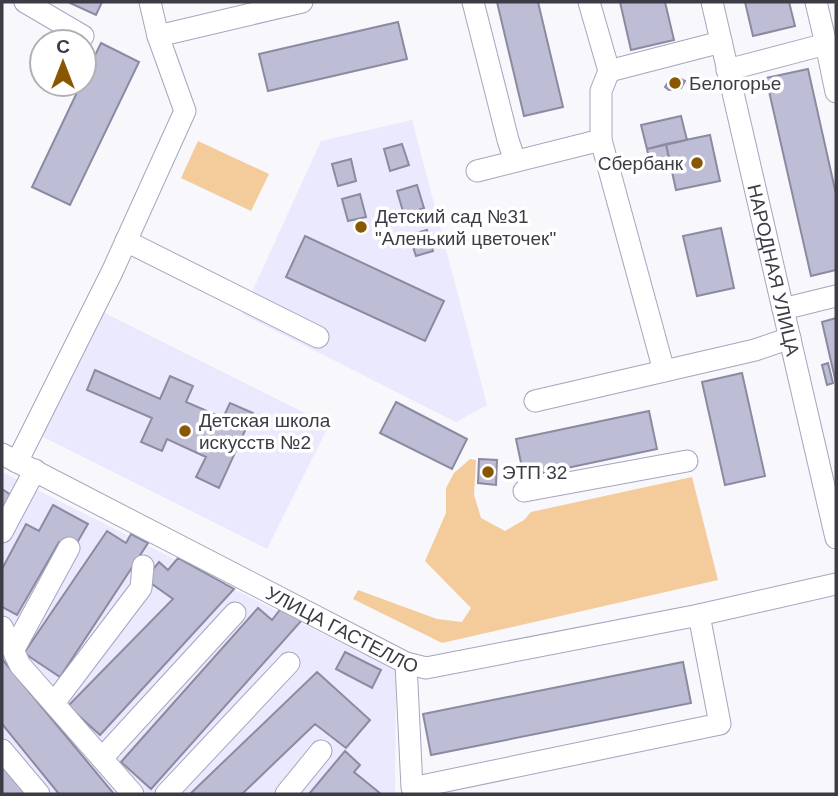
<svg xmlns="http://www.w3.org/2000/svg" width="838" height="796" viewBox="0 0 838 796" font-family="Helvetica,sans-serif">
  <rect width="100%" height="100%" fill="#f7f7fc"/>
  <path fill="#eae9fd" d="M412,120L487,405L456,422L242,314L321,141Z
    M103,312L329,425L267,549L41,436Z
    M2,472L396,671L395,794H2Z"/>
  <path fill="#f4cb9a" d="M198,141L269,174L251,211L181,178Z
    M470,459L476,460L474,495L481,518L505,531L524,520L531,512L692,477L718,580L442,643L353,599L358,590L437,619L462,622L471,608L425,561L446,513V488L454,473Z"/>
  <path fill="#bebdd6" stroke="#8b8aa1" stroke-width="2" d="M68,2H102L96,15Z
    M497,2H538L563,107L524,116Z
    M620,2H665L674,40L631,50Z
    M745,2H789L795,26L753,36Z
    M398,22L407,59L268,91L259,54Z
    M101,43L139,62L70,205L32,187L81,84H84V78Z
    M808,69L836,194V270L811,276L766,78Z
    M678,77L685,81L681,88L669,90L665,87L670,79Z
    M681,116L687,140L647,149L641,125Z
    M710,135L720,181L676,190L666,144Z
    M402,144L409,165L390,171L384,149Z
    M666,144L670,164L651,169L647,149Z
    M351,159L356,181L338,186L332,164Z
    M417,185L424,208L404,215L397,191Z
    M360,194L366,217L348,221L342,199Z
    M721,228L734,288L697,296L683,236Z
    M427,230L433,251L416,256L409,235Z
    M305,236L444,301L425,341L286,277Z
    M836,318V383L822,322Z
    M828,363L833,383L827,385L822,365Z
    M95,370L160,399L170,376L193,386L186,402L223,418L230,403L253,413L219,488L196,477L206,457L167,439L162,451L141,442L152,418L87,390Z
    M742,373L765,476L725,485L702,382Z
    M396,402L467,439L452,469L380,433Z
    M649,411L657,449L524,477L516,439Z
    M479,459L497,460L496,485L478,483Z
    M2,489L11,495L2,509Z
    M53,505L88,524L74,548L59,542L17,615L2,607V569L26,524L39,531Z
    M107,531L126,543L131,534L148,543L60,677L24,653Z
    M178,558L234,589L100,735L68,706L173,599L145,579L159,562L168,570Z
    M282,607L302,620L151,789L121,762L258,608L272,620Z
    M345,652L381,670L372,688L336,669Z
    M2,659L114,794H59L2,724Z
    M683,662L691,703L431,755L423,714Z
    M317,672L370,720L346,748L315,724L242,794H190Z
    M345,751L360,765L354,772L381,794H309Z
    M2,766L26,794H2Z"/>
  <g fill="none" stroke-linecap="round" stroke-linejoin="round">
    <g stroke="#a6a5be" stroke-width="23">
      <g id="minor">
        <path d="M25,2L83,36"/>
        <path d="M473,2L508,140L515,161"/>
        <path d="M589,2L609,71"/>
        <path id="s1" d="M712,2L836,538"/>
        <path d="M816,2L826,44"/>
        <path d="M158,36L302,2"/>
        <path d="M727,70L826,44L836,92"/>
        <path d="M601,140L664,371"/>
        <path d="M477,171L601,140V91L609,71L721,42"/>
        <path d="M126,241L318,337"/>
        <path d="M783,309L836,296"/>
        <path d="M535,401L755,350L790,338"/>
        <path id="s2" d="M2,454L406,663L426,668L699,615L836,584"/>
        <path d="M17,462L112,272L185,111L158,36L150,2"/>
        <path d="M524,491L687,461"/>
        <path d="M2,532L35,470"/>
        <path d="M2,627L20,665L133,794"/>
        <path d="M14,649L69,548"/>
        <path d="M406,663L412,788L720,724L699,615"/>
        <path d="M54,703L141,588L143,566"/>
        <path d="M2,750L39,794"/>
        <path d="M103,757L235,613"/>
        <path d="M166,794L289,663"/>
        <path d="M286,794L321,751"/>
      </g>
    </g>
    <use href="#minor" stroke="#fff" stroke-width="21"/>
  </g>
  <g fill="#895700" stroke="#fff" stroke-width="2.5">
    <circle cx="675" cy="83" r="7"/>
    <circle cx="697" cy="163" r="7"/>
    <circle cx="361" cy="227" r="7"/>
    <circle cx="185" cy="431" r="7"/>
    <circle cx="488" cy="472" r="7"/>
  </g>
  <g text-anchor="middle" stroke-width="7" stroke-linejoin="round" paint-order="stroke">
    <g font-size="19" fill="#3c3c46" stroke="#fff" text-anchor="start">
      <text x="689" y="90">Белогорье</text>
      <text x="683" y="170" text-anchor="end">Сбербанк</text>
      <text x="375" y="223">Детский сад №31<tspan x="375" dy="22">"Аленький цветочек"</tspan></text>
      <text x="199" y="427">Детская школа<tspan x="199" dy="22">искусств №2</tspan></text>
      <text x="502" y="479">ЭТП 32</text>
    </g>
    <g font-size="19" fill="#3c3c46" stroke="#fff">
      <text dy="7" stroke="none"><textPath href="#s1" startOffset="275">НАРОДНАЯ УЛИЦА</textPath></text>
      <text dy="7" stroke="none"><textPath href="#s2" startOffset="383">УЛИЦА ГАСТЕЛЛО</textPath></text>
    </g>
  </g>
  <rect width="838" height="796" fill="none" stroke="#3c3c46" stroke-width="7"/>
  <g transform="translate(63 63)"><circle r="33" fill="#ffffff" stroke="#b1b1b5" stroke-width="2"/>
  <path d="M0-5L12 26L0 18L-12 26Z" fill="#895700"/>
  <text y="-10" font-size="19" font-weight="bold" text-anchor="middle" fill="#3c3c46">С</text>
  </g>
</svg>
